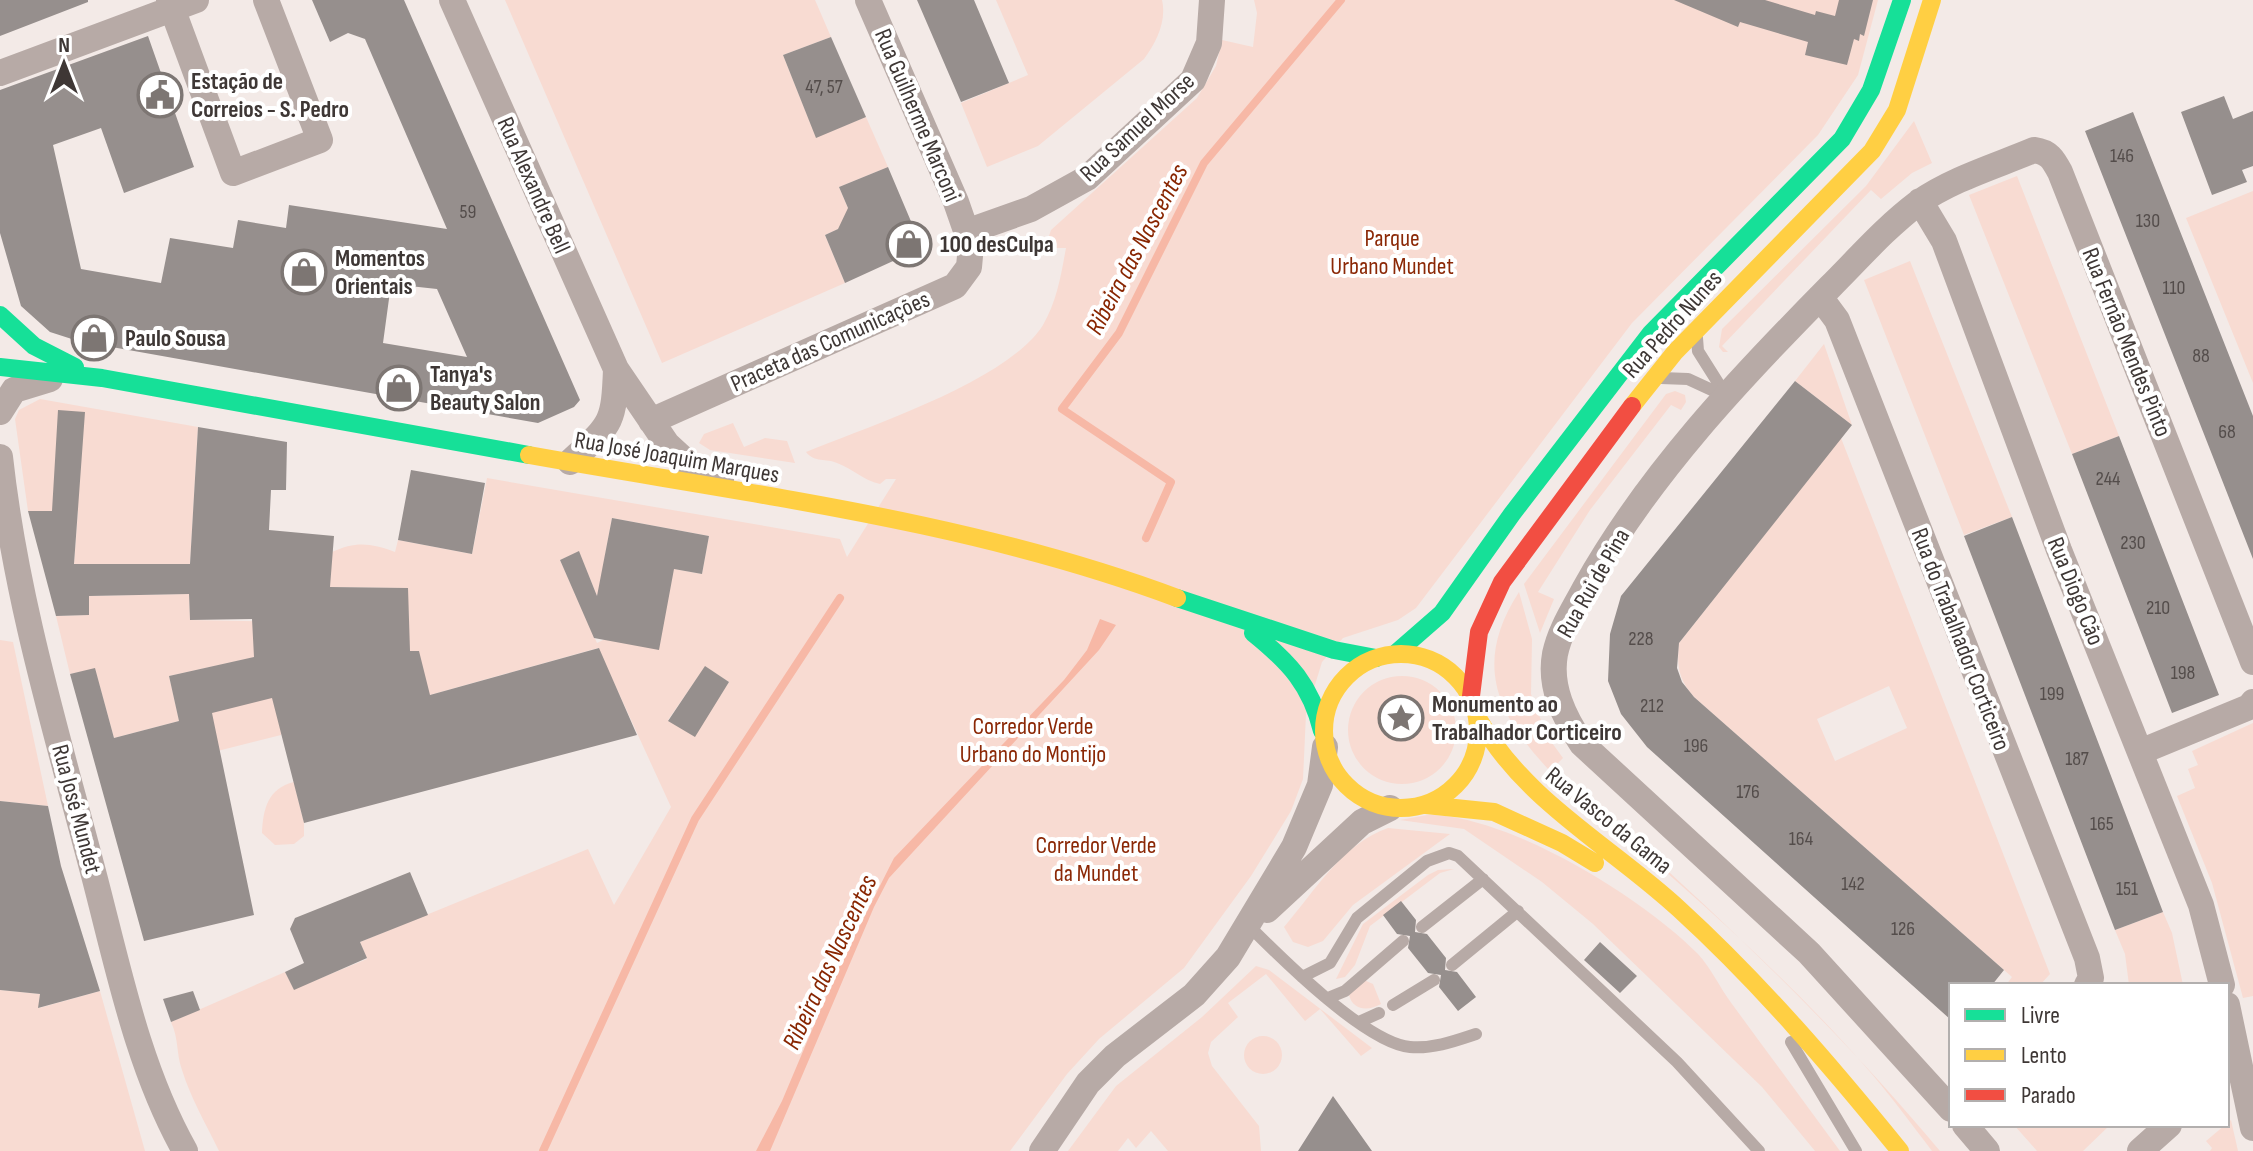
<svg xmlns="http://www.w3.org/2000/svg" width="2253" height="1151" viewBox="0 0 2253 1151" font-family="'Sofia Sans Condensed',sans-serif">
  <rect width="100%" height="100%" fill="#f3eae7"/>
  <path fill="#f8dbd2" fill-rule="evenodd" d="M505,0H815L831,37L783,55L816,137L866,117L888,167L839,187L850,213L845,226L825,235L845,283L662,363Z
    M996,0H1162C1167,21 1156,43 1144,59L1038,146L987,167L961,103L1028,75Z
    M1254,0H1878L1858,75L1818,135L1632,323L1416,608L1398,620L1343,638L1322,662L1306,714L1303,779L1291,811L1251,876L1184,968L1099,1039L1067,1074L1010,1151H219C206,1124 191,1099 182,1070C176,1053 179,1039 171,1022L285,972L294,989L367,959L360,942L588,849L614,905L671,807L598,648L430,695L279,652L169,676L179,720L285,694L281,735L190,758L179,721L114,738L95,669L70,674L56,616L89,615V596L189,594L190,620L409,624L407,588L322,587L332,552C356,541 371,543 395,552L398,540L472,554L487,478L840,539L847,557L896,479H886L880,484C863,480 853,469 837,463C826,458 815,463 806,452C869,426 1008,381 1043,325C1057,301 1061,275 1066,248H1045L1051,230L1197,98L1216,66L1222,40L1253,47L1257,13ZM612,518L709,536L702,574L605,556ZM579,552L613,635L597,643L560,560ZM705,667L729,682L694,736L668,720Z
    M1914,121L1932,163L1912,173L1881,199L1871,190L1722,346L1728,352H1723L1719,347L1722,329L1866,186Z
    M2017,176L2119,436L2072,454L1969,195Z
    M2253,191V383L2186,218Z
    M1910,261L2012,517L1964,535L1864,280Z
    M1824,344L1852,425L1795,381Z
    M1675,391L1685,395L1686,402L1681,410L1671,405L1590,510L1538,592L1554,599L1540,633L1524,584L1666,394Z
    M40,399L198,427L190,564H74L78,511H28L15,419L19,410Z
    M733,423L744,447L765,438L787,441L795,463L710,450L699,443L704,434Z
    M1841,438L2050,974L2040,985H2006L2012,977L1694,697C1678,678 1677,667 1679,643ZM1889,686L1907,728L1835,761L1817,719Z
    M1519,592L1532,639L1531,694L1547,736L1563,758L1550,771C1496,714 1473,663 1519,592Z
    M0,640L13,642L48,806L0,801Z
    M1348 730a54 54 0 1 1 108 0a54 54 0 1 1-108 0Z
    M2253,723V996L2243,998L2212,883L2177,796L2195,788L2188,769L2198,765L2192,751Z
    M294,782L304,823V836L294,844L275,845L262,833C263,809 268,788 294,782Z
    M1574,786C1703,901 1828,1017 1940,1151H1932C1910,1122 1888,1092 1864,1065C1775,964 1672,877 1571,789Z
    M1427,815C1507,814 1642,897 1698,954C1711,968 1720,988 1732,1004C1768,1053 1804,1102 1840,1151H1815L1762,1087L1593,924L1542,882L1464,829L1400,820Z
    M1388,828L1450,834L1353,905L1323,941L1308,947L1293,942L1284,927C1314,892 1343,843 1388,828Z
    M1454,869L1440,873L1370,926L1355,965L1345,977L1336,979L1363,924L1428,875L1438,870Z
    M2163,912L2172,933L2183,985H2129L2125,954L2115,930Z
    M1256,966L1269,970L1372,1048L1361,1056L1320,1009L1305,1021L1266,974L1228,1003L1238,1017L1211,1042L1208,1053L1212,1066L1259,1126L1261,1151H1168L1151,1131L1136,1148L1128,1138L1118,1151H1068L1116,1086L1202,1017Z
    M1364,980L1373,984L1381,1004C1369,1011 1353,1011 1349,995Z
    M0,990L40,994L39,1008L100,991L145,1151H0Z
    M1244 1055a19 19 0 1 1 38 0a19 19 0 1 1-38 0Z
    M2231,1120L2238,1151H2210L2212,1148L2206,1141Z
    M2014,1125H2110L2083,1151H2037Z"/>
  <path fill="#f7b8a6" d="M1100,619L1116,625L1099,650L889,878L874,907L770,1151H756L782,1101L837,971L894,858L1064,680L1087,650Z"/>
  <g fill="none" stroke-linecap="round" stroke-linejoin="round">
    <path stroke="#f7b8a6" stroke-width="8" d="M1146,538L1171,482L1062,409L1119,333L1204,163L1341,0
      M543,1151L695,819L840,598"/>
  </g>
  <path fill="#968f8d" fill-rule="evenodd" d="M0,0H88V2L0,36Z
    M312,0H404L580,400L574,407L538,423L78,341L50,332L21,306L0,233V90L148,36L194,167L124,193L101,128L53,145L81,269L161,283L170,238L233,248L238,220L286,228L289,205L447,229L365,39L348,33L330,42ZM391,284L437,289L467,357L383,343Z
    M917,0H974L1009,83L961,102Z
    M1674,0H1765L1815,15L1816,11L1835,16L1839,0H1873L1864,36L1860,34L1859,41L1854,39L1847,65L1805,55L1808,42L1740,22L1738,27Z
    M831,37L866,117L816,138L783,55Z
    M2224,96L2233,119L2253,111V166L2242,170L2247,182L2212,195L2181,112Z
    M2133,112L2253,416V559L2085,131Z
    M888,167L921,245L915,251L845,283L825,235L838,229L848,208L839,187Z
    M1795,381L1852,425L1679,643L1677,668L1682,682L1694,697L2004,970L1992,985H1951V1020L1647,747L1621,714L1608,681L1610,634L1621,596Z
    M58,410L85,412L74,564H190L198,427L287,442L286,490H271L269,530L334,536L330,587L408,588L410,651H419L430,695L599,648L637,735L304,823L272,698L212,713L254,915L144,941L70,674L95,668L114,738L179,721L169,676L254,657L252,619L190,620L189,594L89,596V615L56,616L28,511H52Z
    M2119,436L2219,695L2172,713L2072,454Z
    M411,470L485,483L472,554L398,540Z
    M2012,517L2163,912L2115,930L1964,536Z
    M612,518L709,536L702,574L674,569L659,650L594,638L560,560L579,551L597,596Z
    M705,666L729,682L695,737L668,721Z
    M0,801L48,806L61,866L100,991L38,1008L40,994L0,990Z
    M410,872L428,915L360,942L367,958L294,990L285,972L304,963L290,929L295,918Z
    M1401,901L1416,920L1415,932L1427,934L1446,958L1445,970L1457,972L1476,997L1458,1011L1439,987L1441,975L1428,973L1408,948L1410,936L1397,934L1383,915Z
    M1600,942L1637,976L1620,993L1584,960Z
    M193,991L200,1010L171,1022L163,999Z
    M1333,1096L1372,1151H1298Z"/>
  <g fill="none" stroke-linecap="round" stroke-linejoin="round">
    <path stroke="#b7aaa6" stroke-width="12" d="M1661,378L1688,379L1727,397L1698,351L1697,338
      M1249,926C1281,958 1366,1043 1410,1047C1433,1049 1455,1041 1476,1034
      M1422,927L1483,879
      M1452,965L1518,911
      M1302,977L1330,963L1357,918L1427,861L1449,853L1458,856L1677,1062L1759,1151
      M1328,998L1345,991L1403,941
      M1393,1005L1434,980
      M1359,1022L1379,1013
      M1791,1042L1856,1151"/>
    <path stroke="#b7aaa6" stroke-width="26" d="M169,0L233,173L320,140L266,0
      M452,0L616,369L667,444L692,467L721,480
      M0,73L196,0
      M1920,201L1944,241L2059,550L2201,905L2222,985
      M966,232L1031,209L1087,178L1193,80L1209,43L1212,0
      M1820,297L1837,320L2087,958L2091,978L2087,985
      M0,412L14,390L50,379
      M651,421L955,286L969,267L971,245L956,202L868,0
      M0,457C15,595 56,731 91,864C117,961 136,1064 185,1151
      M570,462C611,424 614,425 616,369
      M2140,752L2249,707L2253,702
      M1267,910L1362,822L1390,808
      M2227,1005L2253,1128
      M1951,1109L1809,953L1582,744C1564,717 1549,687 1555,654C1560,630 1574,609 1585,588C1648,475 1740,378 1830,287C1859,258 1886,227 1918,203C1952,179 1996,166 2034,150C2049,152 2053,159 2060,172L2253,662
      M1965,1125L1987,1151
      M1042,1151L1088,1083L1115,1056L1194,995L1228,957L1294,847L1320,785L1325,747
      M2140,1151L2169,1125"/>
    <path stroke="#16e098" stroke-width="18" d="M0,315L34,346L75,367
      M0,367L102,378L529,455
      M1177,598L1334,650L1376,658
      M1253,633C1289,662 1311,685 1322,731
      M1395,654L1442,613L1512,514L1651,333L1842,139L1871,90L1902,0"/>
    <path stroke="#ffcf43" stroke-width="18" d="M1632,406L1675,352L1872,151L1897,110L1932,0
      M529,455C746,494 969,520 1177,598
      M1324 731a77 77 0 1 1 154 0a77 77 0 1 1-154 0Z
      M1478,718C1524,801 1611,846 1679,909C1760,983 1831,1066 1900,1151
      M1426,805L1494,812L1562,843L1595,863"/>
    <path stroke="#f24e42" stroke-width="18" d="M1471,696L1479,632L1502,582L1632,406"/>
  </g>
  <defs>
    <g id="civic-ring" transform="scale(2.3)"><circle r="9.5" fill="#fff" stroke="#7d7673" stroke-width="1.5"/><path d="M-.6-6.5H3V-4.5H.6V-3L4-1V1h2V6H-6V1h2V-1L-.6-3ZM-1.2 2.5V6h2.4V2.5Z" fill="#7d7673"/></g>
    <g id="shop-ring" transform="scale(2.3)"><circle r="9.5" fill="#fff" stroke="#7d7673" stroke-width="1.5"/><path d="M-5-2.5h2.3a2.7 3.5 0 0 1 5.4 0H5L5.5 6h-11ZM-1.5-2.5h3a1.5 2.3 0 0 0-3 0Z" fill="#7d7673"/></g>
    <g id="sight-ring" transform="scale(2.3)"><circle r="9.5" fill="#fff" stroke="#7d7673" stroke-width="1.5"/><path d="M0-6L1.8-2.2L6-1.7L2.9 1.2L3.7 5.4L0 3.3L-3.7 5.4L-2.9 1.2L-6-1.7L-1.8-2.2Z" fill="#7d7673"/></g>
  </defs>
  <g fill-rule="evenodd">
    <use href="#civic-ring" x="160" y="95"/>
    <use href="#shop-ring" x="909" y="244"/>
    <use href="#shop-ring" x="304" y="272"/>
    <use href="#shop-ring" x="94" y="338"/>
    <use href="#shop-ring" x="399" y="388"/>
    <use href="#sight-ring" x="1401" y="718"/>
  </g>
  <g text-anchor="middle" stroke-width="8" stroke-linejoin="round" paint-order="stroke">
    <g font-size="20" fill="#544d4b">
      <text x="824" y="93">47, 57</text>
      <text x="2122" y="162">146</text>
      <text x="468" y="218">59</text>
      <text x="2148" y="227">130</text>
      <text x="2174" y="294">110</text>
      <text x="2201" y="362">88</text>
      <text x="2227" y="438">68</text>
      <text x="2108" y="485">244</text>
      <text x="2133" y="549">230</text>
      <text x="2158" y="614">210</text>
      <text x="1641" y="645">228</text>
      <text x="2183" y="679">198</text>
      <text x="2052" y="700">199</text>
      <text x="1652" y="712">212</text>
      <text x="1696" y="752">196</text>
      <text x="2077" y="765">187</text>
      <text x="1748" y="798">176</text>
      <text x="2102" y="830">165</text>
      <text x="1801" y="845">164</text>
      <text x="1853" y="890">142</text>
      <text x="2127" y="895">151</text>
      <text x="1903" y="935">126</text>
    </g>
    <g font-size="24" font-weight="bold" fill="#3e3735" stroke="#fff" text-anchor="start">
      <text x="191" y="89">Estação de<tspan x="191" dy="28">Correios - S. Pedro</tspan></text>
      <text x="940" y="252">100 desCulpa</text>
      <text x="335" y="266">Momentos<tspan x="335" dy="28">Orientais</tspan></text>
      <text x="125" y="346">Paulo Sousa</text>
      <text x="430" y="382">Tanya's<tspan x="430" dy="28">Beauty Salon</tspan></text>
      <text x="1432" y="712">Monumento ao<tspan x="1432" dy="28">Trabalhador Corticeiro</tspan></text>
    </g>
    <g font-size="24" fill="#3e3735" stroke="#fff">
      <text transform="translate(918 115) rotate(67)" y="8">Rua Guilherme Marconi</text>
      <text transform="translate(1137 127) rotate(-43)" y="8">Rua Samuel Morse</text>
      <text transform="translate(534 185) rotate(66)" y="8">Rua Alexandre Bell</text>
      <text transform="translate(1672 324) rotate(-48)" y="8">Rua Pedro Nunes</text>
      <text transform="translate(830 341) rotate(-24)" y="8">Praceta das Comunicações</text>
      <text transform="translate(2127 342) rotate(68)" y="8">Rua Fernão Mendes Pinto</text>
      <text transform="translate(677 457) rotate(10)" y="8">Rua José Joaquim Marques</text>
      <text transform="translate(1593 583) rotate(-60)" y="8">Rua Rui de Pina</text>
      <text transform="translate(2076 591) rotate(68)" y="8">Rua Diogo Cão</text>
      <text transform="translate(1961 639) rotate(69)" y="8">Rua do Trabalhador Corticeiro</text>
      <text transform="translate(77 809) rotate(75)" y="8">Rua José Mundet</text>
      <text transform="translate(1609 820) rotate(39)" y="8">Rua Vasco da Gama</text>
    </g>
    <g font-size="24" fill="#8b2806" stroke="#fff">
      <text x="1392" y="246">Parque<tspan x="1392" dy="28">Urbano Mundet</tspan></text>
      <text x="1033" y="734">Corredor Verde<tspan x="1033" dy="28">Urbano do Montijo</tspan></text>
      <text x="1096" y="853">Corredor Verde<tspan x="1096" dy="28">da Mundet</tspan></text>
    </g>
    <g font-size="26" font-style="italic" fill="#882602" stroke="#fff">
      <text transform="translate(1136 249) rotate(-62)" y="9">Ribeira das Nascentes</text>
      <text transform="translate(829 962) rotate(-65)" y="9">Ribeira das Nascentes</text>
    </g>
  </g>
  <rect x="1949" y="983" width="280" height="144" fill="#ffffff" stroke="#b2afae" stroke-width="2"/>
  <rect x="1965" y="1009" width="40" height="12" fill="#16e098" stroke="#b2afae" stroke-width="2"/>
  <text x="2021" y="1023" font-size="24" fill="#3e3735">Livre</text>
  <rect x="1965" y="1049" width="40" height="12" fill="#ffcf43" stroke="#b2afae" stroke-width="2"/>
  <text x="2021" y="1063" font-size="24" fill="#3e3735">Lento</text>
  <rect x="1965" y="1089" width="40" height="12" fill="#f24e42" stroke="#b2afae" stroke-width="2"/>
  <text x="2021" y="1103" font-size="24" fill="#3e3735">Parado</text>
  <g transform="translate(64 64)" stroke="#ffffff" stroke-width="6" paint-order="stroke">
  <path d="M0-6L14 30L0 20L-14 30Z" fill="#3e3735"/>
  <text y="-12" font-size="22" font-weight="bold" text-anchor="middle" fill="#3e3735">N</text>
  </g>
</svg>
